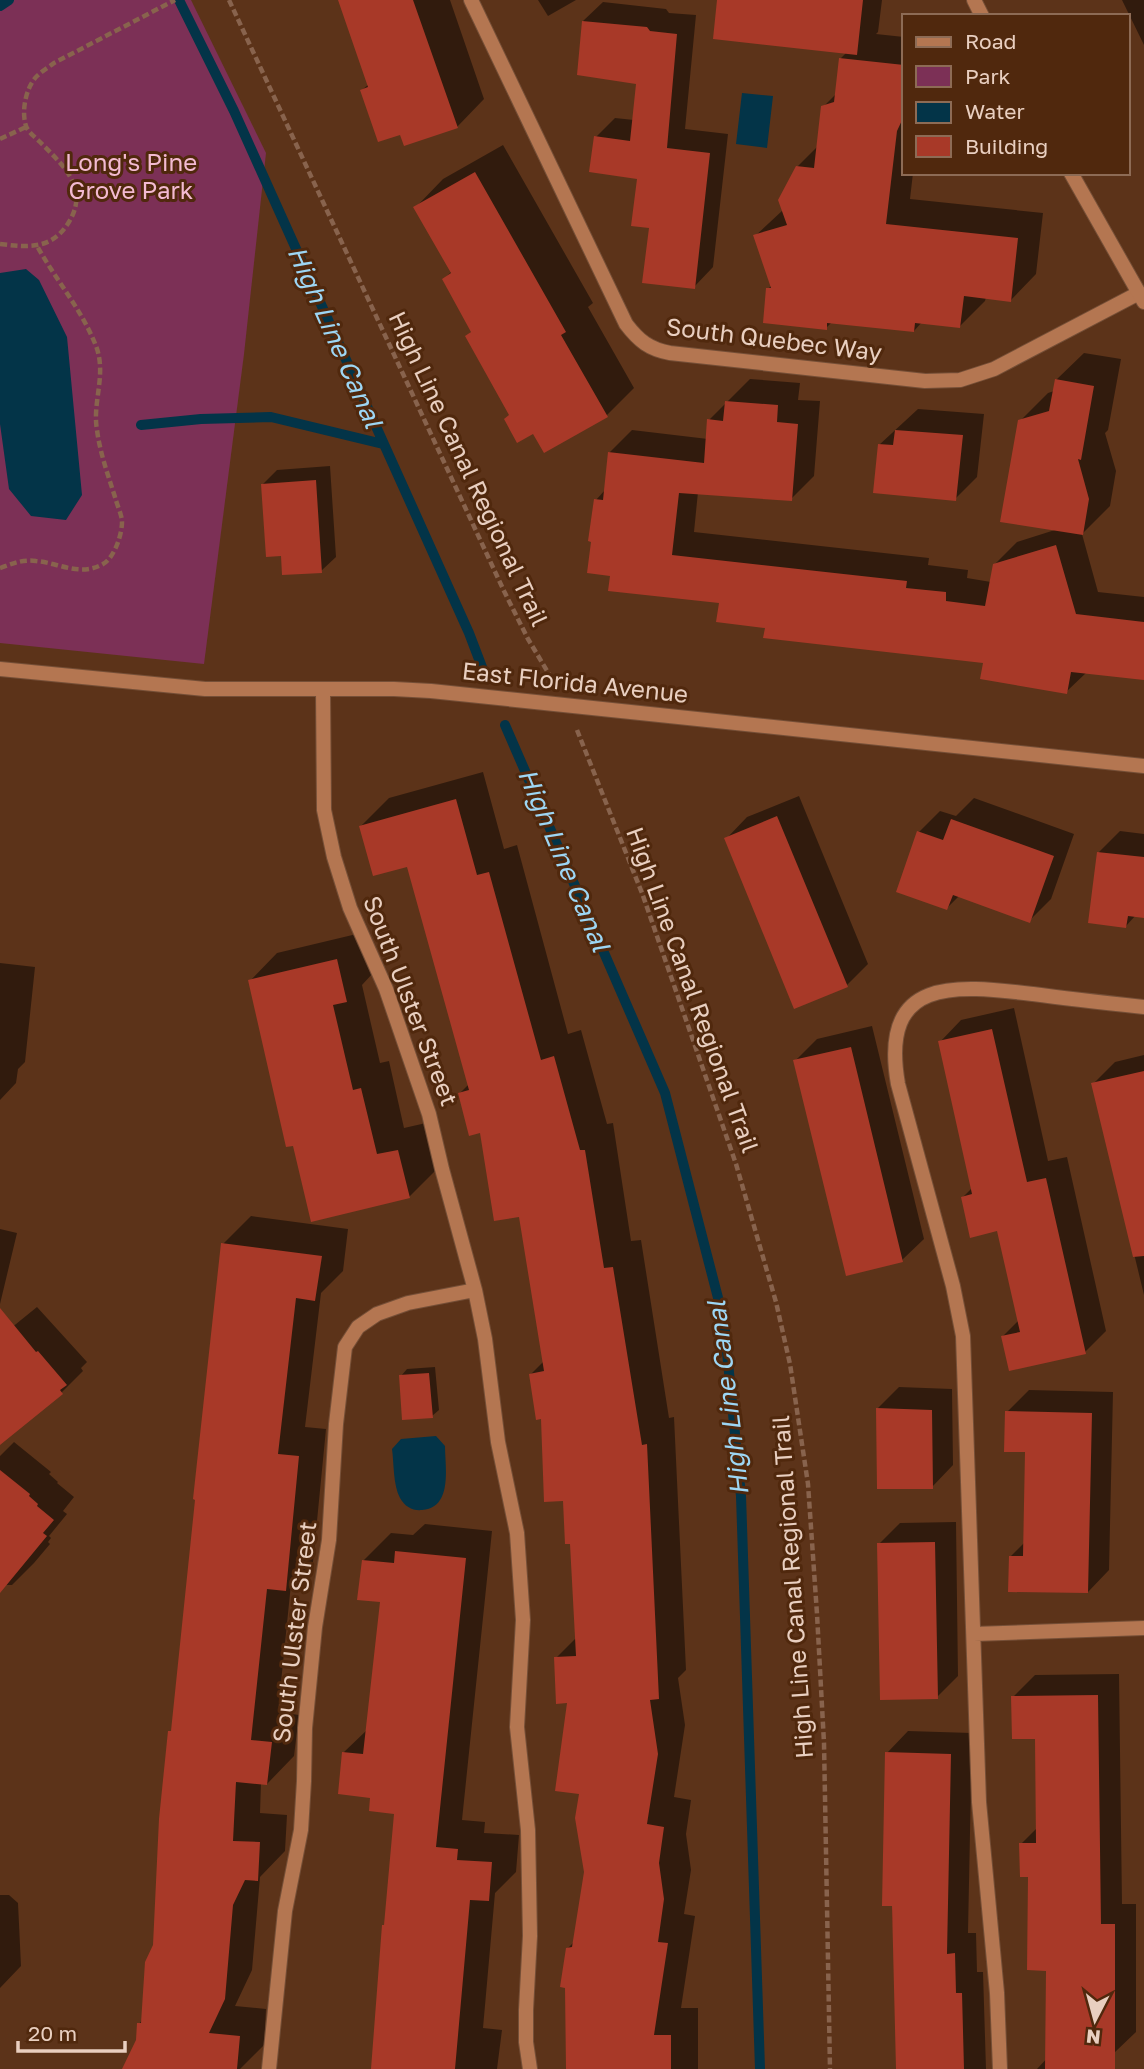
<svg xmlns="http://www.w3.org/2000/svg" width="1144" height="2069" viewBox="0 0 1144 2069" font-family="'Golos Text',sans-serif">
  <rect width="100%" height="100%" fill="#5c3319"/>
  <path fill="#7c3056" d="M0,0H191L266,153L244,354L204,664L0,643Z"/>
  <path fill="#033448" d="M742,93L773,96L767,148L736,144Z
    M26,269L39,280L67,337L82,495L66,520L31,516L9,489L0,424V273Z
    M436,1436L445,1446C445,1467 453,1508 422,1510C413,1511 405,1507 400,1498C393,1485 394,1463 392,1449L401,1439Z"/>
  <path fill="#0007" d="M340,0H450L484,99L457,127L401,133L362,90L369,84Z
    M538,0H576L548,16Z
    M719,0H882L878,32L876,34L904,37V173H913L910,199L1043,213L1036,274L1011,300L986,297L985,301L960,326L922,322L914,331L832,322L826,328L768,289L772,285L755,236L783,210L797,167L818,146L823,107L837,93L841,58L847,52Z
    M1122,0H1144V45Z
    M603,2L666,9L669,13L696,15L685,129L728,134L713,267L694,287L651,226L639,177L596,137L615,118L634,120L638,82L583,21Z
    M503,145L593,303L588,307L634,388L606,416L533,432L511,414L467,336L473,330L444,279L452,271L416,207L443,179Z
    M1084,353L1121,359L1108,430L1105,433L1116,471L1110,506L1082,534L1098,592L1144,597V679L1087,672L1066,692L985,661L766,626L721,602L612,574L596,500L605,490L609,453L632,430L708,439L709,420L750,379L800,383L798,400L820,401L814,476L791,499L698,492L694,532L929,558L928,565L968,570L967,578L991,582L994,565L1017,542L1058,529L1020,421L1048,393L1054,391L1056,380Z
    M918,409L984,414L977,477L955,499L879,445Z
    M330,466L336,557L321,571L283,554L263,484L277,470Z
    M483,772L504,849L517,845L568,1034L581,1030L607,1124L613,1123L631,1241L641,1240L669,1418L674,1417L686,1670L678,1678L685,1725L674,1797L691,1800L686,1834L691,1870L684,1914L695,1916L681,2008H698V2069H568L567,1949L575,1941L585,1872L581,1793L569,1702L556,1658L577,1637L572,1542L565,1500L531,1374L544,1361L521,1215L481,1131L459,1094L469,1084L409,865L361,826L389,798Z
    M799,796L868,964L847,985L726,839L747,817Z
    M974,798L1074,834L1051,899L1029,921L959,896L947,908L919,832L940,811L956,816Z
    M1120,831L1144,834V916L1136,915L1126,926L1099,852Z
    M365,932L374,972L362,985L380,1063L389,1061L404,1128L426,1123L437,1169L409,1197L295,1143L250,981L277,953Z
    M0,963L35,967L25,1062L18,1069L16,1083L0,1100Z
    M1014,1008L1048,1161L1067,1157L1106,1331L1085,1352L1003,1336L1019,1320L999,1229L963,1197L973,1187L940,1042L961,1020Z
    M872,1026L924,1239L902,1260L795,1061L817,1039Z
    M1144,1055V1295L1093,1084L1115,1062Z
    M251,1216L348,1229L343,1271L321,1293L305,1427L326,1429L313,1562L291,1584L278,1712L299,1715L294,1756L267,1784L261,1783L260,1813L287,1815L285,1851L260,1877L252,1970L235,2006L266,2009L264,2045L240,2069H136L139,2024L143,2019L155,1946L170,1732L173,1729L223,1244Z
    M0,1229L17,1233L0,1304Z
    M37,1307L87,1362L81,1368L83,1371L62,1392L0,1442V1337Z
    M435,1367L439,1410L432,1416L401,1376L407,1369Z
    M899,1387L952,1389L953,1465L932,1487L877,1409Z
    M1029,1390L1113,1392L1109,1570L1088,1592L1010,1557L1025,1542L1027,1451L1007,1412Z
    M14,1442L51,1472L49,1474L58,1482L57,1483L74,1497L63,1511L67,1514L49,1536L51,1538L48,1542L50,1544L34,1563L12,1585H0V1456Z
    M956,1522L958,1676L937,1697L879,1544L900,1523Z
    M425,1524L492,1531L462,1820L485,1822L484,1833L519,1835L516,1872L495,1893L483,2028L502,2030L497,2069H373L396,1812L372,1796L344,1752L368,1729L382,1601L363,1561L391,1533L413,1535Z
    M1119,1674L1122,1904H1136V2032L1114,2053L1085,2069H1037L1050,2055L1048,1969L1030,1875L1021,1844L1038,1827L1037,1737L1013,1697L1035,1675Z
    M908,1731L972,1733L968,1933H976L977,1972H983L986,2069H898L887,1753Z
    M0,1895H9L18,1903L21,1966L0,1988Z"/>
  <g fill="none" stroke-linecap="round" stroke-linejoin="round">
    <path stroke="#033448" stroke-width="10" d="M179,0L234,111L469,633L485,675
      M0,6L9,0
      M141,425L201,419L271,417L383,444
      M505,725L665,1093L724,1321L741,1496L760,2069"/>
  </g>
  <path fill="#a83928" d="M338,0H413L458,128L404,146L400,135L378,142L360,90L368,87Z
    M717,0H863L857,55L713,39Z
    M582,21L647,27L650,31L677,34L667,148L710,153L695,289L642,283L649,228L631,226L637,179L589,172L594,136L630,141L636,84L577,75Z
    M839,58L904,65V116L897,131L886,224L1018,238L1011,302L964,296L960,328L915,323L914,332L827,323V330L763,323L766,288H771L753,235L787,225L778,200L796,166L814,168L821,106L834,102Z
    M475,172L566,332L561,335L608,417L544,453L533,434L517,443L504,419L509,415L465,336L471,332L442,279L451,273L413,207Z
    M1055,379L1094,386L1081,460L1078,459L1089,499L1083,535L1000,522L1018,420L1049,411Z
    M725,401L778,405L777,422L798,424L792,501L679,493L672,555L907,581L906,588L946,592V601L985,606L993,564L1056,545L1076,614L1144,622V680L1071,672L1067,694L980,679L983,663L763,638L765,628L716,622L719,603L608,591L610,576L587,573L591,542L588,541L594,499L603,500L608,452L704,463L707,419L723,421Z
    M895,430L963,435L956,501L873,493L878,444L893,445Z
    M316,480L322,573L282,575L281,556L266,557L261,484Z
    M456,799L477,875L489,872L541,1060L554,1056L580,1150H585L604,1268L613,1267L642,1445L647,1444L659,1699L650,1700L658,1754L647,1824L664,1827L659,1863L664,1899L658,1942L668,1943L654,2035H671V2069H566L565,1988L560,1987L566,1948L572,1947L584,1872L575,1818L579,1794L555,1791L567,1703L556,1704L554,1657L576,1656L570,1544H565L563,1501L544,1502L541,1419L536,1420L529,1374L544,1371L519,1217L494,1221L480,1133L469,1136L458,1093L469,1090L407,867L373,876L359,826Z
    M777,816L848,987L794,1009L724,838Z
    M951,819L1054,856L1030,923L953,895L947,910L896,892L917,831L943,840Z
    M1097,852L1144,857V918L1128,916L1126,928L1088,923Z
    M337,959L347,1002L333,1005L353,1090L361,1088L377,1154L398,1150L410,1198L311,1222L293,1146L286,1147L248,980Z
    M992,1029L1027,1182L1046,1178L1086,1354L1009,1371L1001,1336L1020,1332L997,1231L970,1238L961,1197L972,1194L938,1041Z
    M851,1047L903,1262L846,1276L793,1060Z
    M1144,1071V1256L1133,1257L1091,1083Z
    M221,1243L322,1256L315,1301L296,1298L278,1454L299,1456L286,1591L267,1589L251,1740L272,1742L267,1785L236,1782L233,1841L260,1842L258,1881L245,1880L233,1905L225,1999L209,2033L240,2036L237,2069H122L136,2040L137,2023H141L145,1962L153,1945L159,1819L168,1731H171L195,1500L193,1499Z
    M0,1308L36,1352L38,1351L67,1385L60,1390L63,1394L0,1445Z
    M429,1373L433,1418L402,1420L399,1375Z
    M876,1408L932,1410L933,1489H877Z
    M1005,1411L1092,1413L1088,1593L1008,1592L1009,1556H1023L1025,1452H1004Z
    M0,1470L30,1494L29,1496L38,1504L37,1506L54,1520L43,1533L47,1536L0,1593Z
    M935,1542L938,1699L880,1700L877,1543Z
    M395,1551L466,1558L436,1847L458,1849L457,1860L492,1862L489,1901L470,1900L455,2069H371L382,1925H384L394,1814L369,1811L370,1798L338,1794L342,1752L363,1754L380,1602L357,1600L362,1560L394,1563Z
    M1098,1695L1101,1924H1115V2069H1045L1046,1971L1027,1970L1028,1877H1020L1019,1843H1036L1035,1739H1012L1011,1696Z
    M885,1752L951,1754L947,1954L955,1953L956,1993H962L964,2069H896L892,1906H882Z"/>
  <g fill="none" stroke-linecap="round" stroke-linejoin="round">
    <g stroke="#754f37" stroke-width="16">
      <path id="service" d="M323,689L324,810L334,857L350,908L386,989L429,1114L442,1169L475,1290L485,1339L498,1442L517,1533L523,1620L517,1727L528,1830L530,1936L526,2010V2042L530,2069
        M974,1634L1144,1628
        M269,2069L285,1911L301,1830L304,1781L305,1728L315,1627L329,1540L336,1424L345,1347L358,1327L377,1314L408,1303L475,1290
        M1000,2069L997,1993L979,1802L963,1336L953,1286L898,1084C879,976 955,985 1033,994C1070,999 1107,1003 1144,1007"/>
    </g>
    <g stroke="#754f37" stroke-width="16">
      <path id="minor" d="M471,0L626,324C639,341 649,349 670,353L925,381L960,380L994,369L1139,293"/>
    </g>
    <g stroke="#754f37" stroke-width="16">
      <path id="tertiary" d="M974,0L982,16
        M1071,173L1144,302
        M0,669L205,689H394L431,691L1144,766"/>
    </g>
    <path stroke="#88634d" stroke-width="4.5" stroke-dasharray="7 3.5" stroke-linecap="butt" d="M229,0L504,591L528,639L552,679
      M0,139L26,127
      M0,244C27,247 50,250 67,225C91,190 64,166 40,142C36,138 28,132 26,126C21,111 26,87 37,76C42,71 49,67 54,63L175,0
      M0,568C12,564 22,559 36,561C59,563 80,577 103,564C114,558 122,535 122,522C122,515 117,505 115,497C108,475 100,453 97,430C92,402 107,375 96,346C82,310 56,280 37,246
      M577,730L642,893L736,1164L776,1302L790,1364L808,1484L817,1614L824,1743L830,2069"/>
    <use href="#service" stroke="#b47651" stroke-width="14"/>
    <use href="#minor" stroke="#b47651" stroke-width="14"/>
    <use href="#tertiary" stroke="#b47651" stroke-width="14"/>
  </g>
  <g text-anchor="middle" stroke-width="6" stroke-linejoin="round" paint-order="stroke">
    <g font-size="24" fill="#f3bad2" stroke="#50280d">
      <text x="131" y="171">Long's Pine<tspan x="131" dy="28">Grove Park</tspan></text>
    </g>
    <g font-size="24" fill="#e9cfc0" stroke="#50280d">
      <text transform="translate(774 340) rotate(7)" y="8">South Quebec Way</text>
      <text transform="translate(468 469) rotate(65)" y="8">High Line Canal Regional Trail</text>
      <text transform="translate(575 683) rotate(6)" y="8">East Florida Avenue</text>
      <text transform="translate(692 990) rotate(70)" y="8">High Line Canal Regional Trail</text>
      <text transform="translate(410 1001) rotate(69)" y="8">South Ulster Street</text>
      <text transform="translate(793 1587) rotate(-94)" y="8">High Line Canal Regional Trail</text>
      <text transform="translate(295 1632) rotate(-83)" y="8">South Ulster Street</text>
    </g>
    <g font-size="26" font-style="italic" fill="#9dd6f4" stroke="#50280d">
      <text transform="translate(335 337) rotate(66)" y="9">High Line Canal</text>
      <text transform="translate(564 860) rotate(67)" y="9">High Line Canal</text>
      <text transform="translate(728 1398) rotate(-97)" y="9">High Line Canal</text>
    </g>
  </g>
  <rect x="902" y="14" width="228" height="161" fill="#50280d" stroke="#8d6b55" stroke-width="2"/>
  <rect x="916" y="37" width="35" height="10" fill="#b47651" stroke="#8d6b55" stroke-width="2"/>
  <text x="965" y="49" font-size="21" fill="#e9cfc0">Road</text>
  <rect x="916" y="66" width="35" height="21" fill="#7c3056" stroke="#8d6b55" stroke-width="2"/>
  <text x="965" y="84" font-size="21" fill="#e9cfc0">Park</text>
  <rect x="916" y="102" width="35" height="21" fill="#033448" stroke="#8d6b55" stroke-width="2"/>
  <text x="965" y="119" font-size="21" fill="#e9cfc0">Water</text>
  <rect x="916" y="136" width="35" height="21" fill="#a83928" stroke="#8d6b55" stroke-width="2"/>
  <text x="965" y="154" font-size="21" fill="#e9cfc0">Building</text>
  <g transform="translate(1095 2020) rotate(186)" stroke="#50280d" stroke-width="5" paint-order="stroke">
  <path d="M0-5L12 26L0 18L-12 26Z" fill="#e9cfc0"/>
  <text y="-10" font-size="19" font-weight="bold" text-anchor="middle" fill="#e9cfc0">N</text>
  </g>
  <path d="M18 2041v10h107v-10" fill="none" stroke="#e9cfc0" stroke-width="3.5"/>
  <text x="28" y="2041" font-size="21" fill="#e9cfc0" stroke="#50280d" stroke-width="5" paint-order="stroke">20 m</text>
</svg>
